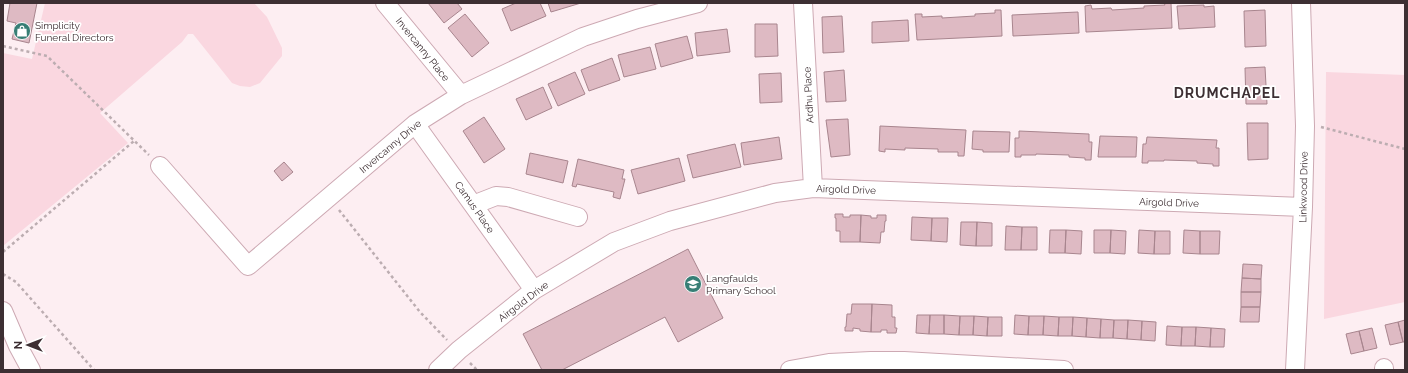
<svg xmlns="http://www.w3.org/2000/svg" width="1408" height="373" viewBox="0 0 1408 373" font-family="Raleway,sans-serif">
  <rect width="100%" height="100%" fill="#fdeef2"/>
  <path fill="#fad7e0" d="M45,3H254L267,17L282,48V56L260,83L250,87L240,86L232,83L193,34H188L182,42L100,113L128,143L3,246V53L32,59Z
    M1326,72L1405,75V302L1324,319Z"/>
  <path fill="#debac3" stroke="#a8858e" d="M10,3H37L29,43L12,39L16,23L7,21Z
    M428,3H457L462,9L444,23Z
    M516,3H540L546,16L511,31L502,9Z
    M548,3H581L551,12Z
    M1164,3H1171L1172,28L1086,32L1085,6L1091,5L1092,9L1111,8L1112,10L1144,8V6L1165,5Z
    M1204,5V7L1214,6L1215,27L1179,29L1177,6Z
    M995,10H1001L1002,36L917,40L915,14H922V17L942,16V18L975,16V14L995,13Z
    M1265,10L1266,46L1245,47L1244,11Z
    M1078,12L1079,33L1013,36L1012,15Z
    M465,14L489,43L472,57L448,28Z
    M842,16L844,52L823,53L822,17Z
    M908,20L909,41L872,43V22Z
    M755,24H777L778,56L755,57Z
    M727,29L730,52L697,56L695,33Z
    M687,36L693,58L661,67L655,44Z
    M650,47L656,69L624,77L618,55Z
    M612,58L620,80L589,91L581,70Z
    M1265,67L1267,104H1246L1245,68Z
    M844,70L846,101L826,102L824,72Z
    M575,72L585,94L558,106L548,84Z
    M781,73L782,102L760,103L759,74Z
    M543,87L552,108L526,120L516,99Z
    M484,117L505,149L484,163L463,131Z
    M848,119L850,155L831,157L826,120Z
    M1247,123H1268V159L1248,160Z
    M880,126L966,130L964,156H958V152H938V149L905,148V150L885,149V152L879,151Z
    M973,131L1010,132L1009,152H983V150L972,149Z
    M1019,131L1089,134V142H1092L1091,160H1085V158L1069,157V155L1036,154V155H1021V157H1015V138H1019Z
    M1100,136L1137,137L1136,157H1098Z
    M779,137L782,159L744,165L741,143Z
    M1147,137L1217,140L1216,148H1219V166H1213V164L1197,163V161L1164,160V161H1148V163H1142L1143,144H1146Z
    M735,144L741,167L693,178L687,155Z
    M530,153L568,161L563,183L526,174Z
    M679,158L685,181L638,194L631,170Z
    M578,159L624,170L622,179H625L620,199L613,197L614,192L577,184L576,187L572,186Z
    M284,162L293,172L282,181L274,171Z
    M835,214H843V217H850V215H861L860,242H840V231H836V218H835Z
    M861,215L871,216V218H877V215H886V221H885L884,232H881L880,243L860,242Z
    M912,217L932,218L931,241L911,240Z
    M932,218H948L947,242L931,241Z
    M961,222H977L976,246L960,245Z
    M977,222L992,223V246H976Z
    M1006,226L1022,227L1021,250H1005Z
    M1022,227H1037V250H1021Z
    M1050,230H1066L1065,253H1049Z
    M1066,230L1082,231L1081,254L1065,253Z
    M1094,230H1111L1110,253H1094Z
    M1111,230L1126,231L1125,254L1110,253Z
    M1139,230L1155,231L1154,254L1138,253Z
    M1184,230L1200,231V254L1183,253Z
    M1155,231H1170V254H1154Z
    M1200,231H1220L1219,254H1200Z
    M688,249L723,318L678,342L665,317L562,370H542L523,334Z
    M1243,264L1262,265L1261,279L1242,278Z
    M1242,278L1261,279V292H1241Z
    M1241,292H1261L1260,307H1241Z
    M852,304H872L871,332L860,331V329L853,328V331H845V327H846L847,314H851Z
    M872,304L892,305V317H895V328H897L896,333H887V330H881V332H871Z
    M1241,307H1260L1259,322H1240Z
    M917,315H930L929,334L916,333Z
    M930,315H944V334H929Z
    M944,315L960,316L959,335L944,334Z
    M1015,315L1029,316L1028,335L1014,334Z
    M960,316H974L973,335H959Z
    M974,316L988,317L987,336L973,335Z
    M1029,316H1044L1043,335H1028Z
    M1044,316L1059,317L1058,336L1043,335Z
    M988,317H1002V336H987Z
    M1059,317H1073L1072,336H1058Z
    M1073,317L1087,318L1086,337L1072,336Z
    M1087,318L1101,319L1100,338L1086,337Z
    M1101,319L1114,320L1113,338H1100Z
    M1114,320H1128L1127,339L1113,338Z
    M1128,320L1142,321L1141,340L1127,339Z
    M1405,320V342H1403L1398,322Z
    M1142,321L1156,322L1155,341L1141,340Z
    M1398,322L1403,342L1390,345L1385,325Z
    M1167,326L1182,327L1181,346L1166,345Z
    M1182,327H1196L1195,346H1181Z
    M1196,327L1211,328L1210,347L1195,346Z
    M1211,328L1225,329L1224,347H1210Z
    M1372,328L1377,348L1364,351L1359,331Z
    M1359,331L1364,351L1351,354L1346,334Z"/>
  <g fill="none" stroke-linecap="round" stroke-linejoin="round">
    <g stroke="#cda9b3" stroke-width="20">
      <path id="minor" d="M385,3L461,95
        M803,3L813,188
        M415,124L534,290
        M160,166L248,266L415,124L461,95L583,37L637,19L698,3
        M473,205L496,196L508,197L578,217
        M3,311L18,346L31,370
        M1384,368V370
        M438,370L459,350L534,290L614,242L670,221L775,193L813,188L1303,207
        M790,370L829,363L871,361H904L1064,370
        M1295,370L1303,207L1305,126L1301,3"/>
    </g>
    <path stroke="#bcadb1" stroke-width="2.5" stroke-dasharray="3 3" stroke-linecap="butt" d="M3,46L47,56L149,155
      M1321,127L1405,149
      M339,210L420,312L447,340
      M3,252L134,141
      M3,274L16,282L94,370
      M470,363L477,370"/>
    <use href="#minor" stroke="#fff" stroke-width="18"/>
  </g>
  <defs>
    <g id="shop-disc" transform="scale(0.9)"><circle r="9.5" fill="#377e75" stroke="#fff"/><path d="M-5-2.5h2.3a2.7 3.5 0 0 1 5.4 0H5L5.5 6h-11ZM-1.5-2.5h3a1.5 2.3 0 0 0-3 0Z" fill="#fff"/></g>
    <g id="school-disc" transform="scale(0.9)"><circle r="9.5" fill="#377e75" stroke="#fff"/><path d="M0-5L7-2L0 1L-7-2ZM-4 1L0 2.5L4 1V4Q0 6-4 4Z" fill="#fff"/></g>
  </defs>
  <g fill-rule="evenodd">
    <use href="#shop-disc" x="22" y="31"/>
    <use href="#school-disc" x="693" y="284"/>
  </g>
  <g text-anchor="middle" stroke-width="3.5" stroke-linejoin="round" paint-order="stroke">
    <g font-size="10" fill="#3d2f33" stroke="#fff" text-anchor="start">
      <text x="35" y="29">Simplicity<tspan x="35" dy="12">Funeral Directors</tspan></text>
      <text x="706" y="282">Langfaulds<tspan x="706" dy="12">Primary School</tspan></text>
    </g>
    <g font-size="10" fill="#3d2f33" stroke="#fff">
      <text transform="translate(423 49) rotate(51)" y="4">Invercanny Place</text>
      <text transform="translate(808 95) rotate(-93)" y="4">Ardhu Place</text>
      <text transform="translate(390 146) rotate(-40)" y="4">Invercanny Drive</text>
      <text transform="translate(1303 187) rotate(-89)" y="4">Linkwood Drive</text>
      <text transform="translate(846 189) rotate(2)" y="4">Airgold Drive</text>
      <text transform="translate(1169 202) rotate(2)" y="4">Airgold Drive</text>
      <text transform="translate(475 207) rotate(55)" y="4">Camus Place</text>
      <text transform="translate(523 301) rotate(-37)" y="4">Airgold Drive</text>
    </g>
    <g font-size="14" font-weight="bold" letter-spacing="1" fill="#3d2f33" stroke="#fff">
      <text x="1227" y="98">DRUMCHAPEL</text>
    </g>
  </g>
  <rect width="1408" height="373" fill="none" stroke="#3d2f33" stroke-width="8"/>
  <g transform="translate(28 345) rotate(270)" stroke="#ffffff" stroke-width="3" paint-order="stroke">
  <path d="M0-3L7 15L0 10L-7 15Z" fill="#3d2f33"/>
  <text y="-6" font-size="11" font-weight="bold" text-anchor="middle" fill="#3d2f33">N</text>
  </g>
</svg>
